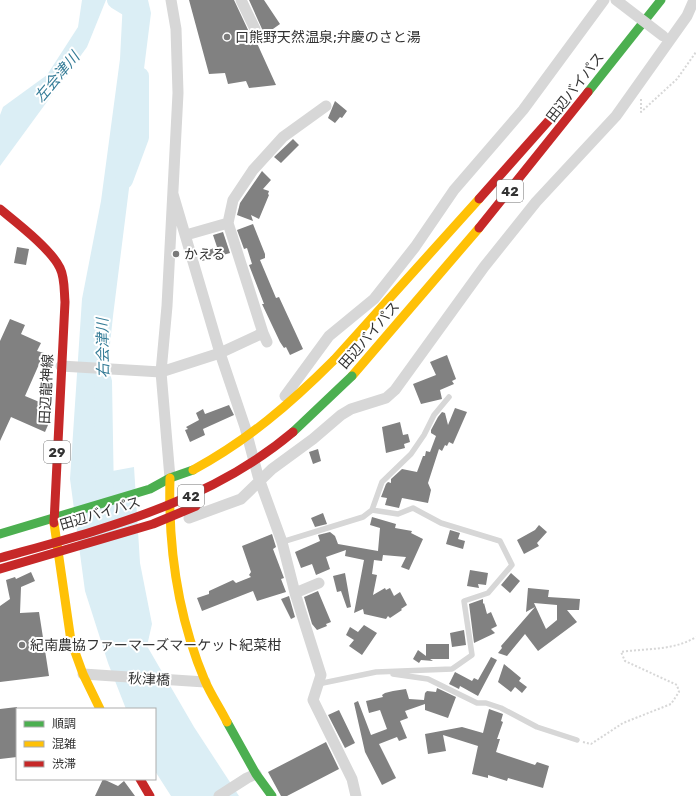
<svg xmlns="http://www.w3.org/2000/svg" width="696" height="796" viewBox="0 0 696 796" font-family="Rubik,'Noto Sans JP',sans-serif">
  <rect width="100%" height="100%" fill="#fff"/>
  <path fill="#dbeef5" d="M82,0H106L87,47L0,166V115L3,107L47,75L78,27Z
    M123,0H148L151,13L113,316L96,474L134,467L140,563L152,624L147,646L194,727L239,796H171L155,771V709H126L108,663L85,591L70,479L82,299L101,201L120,59Z"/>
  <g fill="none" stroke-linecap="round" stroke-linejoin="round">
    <path stroke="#dbeef5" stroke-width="18" d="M116,0L139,14V19
      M124,180L140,137V76
      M103,381L105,497"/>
  </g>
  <path fill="#818181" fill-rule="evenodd" d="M189,0H234L249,32L255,36L261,33L262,29L249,0H264L280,24L256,41L276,85L249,88L246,81L228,84L225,73L209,74Z
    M335,101L347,111L342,118L340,117L335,123L328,118Z
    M293,139L299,145L281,163L274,157Z
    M262,171L271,180L263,189L269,191L268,194L269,195L259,219L251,215L253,221L237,215L240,203Z
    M253,224L265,254V258L260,260L276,298L279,297L303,349L290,355L286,347L284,348L280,342L262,304H264L249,265L252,264L247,248L244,249L237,230Z
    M223,232L230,253L202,261L200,253L217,247L213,235Z
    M17,247L29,249L26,265L14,263Z
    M10,319L25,325L21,334L41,343L37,351L44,353L25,396L49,406L46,418L49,419L48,425L45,432L11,417L0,441V341Z
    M447,355L456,379L452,381L454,384L440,390L442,399L421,404L413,384L436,375L430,362Z
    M229,405L234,415L203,429L205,435L190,442L185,430L188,429L186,427L199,420L196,413L203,409L205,414Z
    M455,408L467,412L453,444L449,442L447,446L445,445L442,451L439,449L428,483L431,490L428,503L402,498L399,508L385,505L387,498L381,497L386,484L388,482L391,483V479L402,469L417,472L423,456H425L426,451L430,452L436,436L431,433V430L438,417L442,412L445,413L448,425Z
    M400,422L403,435L408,434L410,442L404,444L405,448L386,453L382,427Z
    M318,449L321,461L313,464L309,452Z
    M323,513L327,524L315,527L311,518Z
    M372,517L396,524L395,528L412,531L411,533L423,539L409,570L401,567L406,557L383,555L382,561L374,560L372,574L377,575L373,595L385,588L386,590L390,588L394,596L400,592L407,605L401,609L402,610L390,618L388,616L386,619L364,614L363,609L354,613L364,560L345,556L346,550L326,557L330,569L316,575L312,564L301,568L295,552L320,541L318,535L330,532L335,536L338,544L378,551L380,528L370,525Z
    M539,525L547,532L537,543L539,546L524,554L517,540L535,530Z
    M450,530L460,533L458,539L465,541L463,549L446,544Z
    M272,534L276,547L273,549L284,578L281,579L286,592L257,601L253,591L202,611L197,598L209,594V591L233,580L236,583L251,577L249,575L251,572L242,546Z
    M470,570L488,573L486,585L478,584L479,588L467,586Z
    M31,572L35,581L21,587L20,613L39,612L49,676L0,682V606L10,599L6,580L15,577L16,579Z
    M345,573L351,607L347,608L341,591L337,592L333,576Z
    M511,573L520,581L510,593L501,585Z
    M528,588L549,590L548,597L580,599L579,610H567L577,622L538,651L525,634L507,656L498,653L502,648L501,646L535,607L526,612ZM534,603L557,605V620L546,629Z
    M318,591L331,622L326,624L327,626L317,630L312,624L304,597Z
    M289,596L295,617L291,619L281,599Z
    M483,599V604L484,603L487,614L491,612L497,626L491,629L495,633L474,643L469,604Z
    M364,625L377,633L362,655L349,646L354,640L346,635L350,627L358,632Z
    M464,630L466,645L452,647L450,633Z
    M426,644H449V659H430L433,661L421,660L419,663L413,659L418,650L426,656Z
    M491,657L497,660L478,696L460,686L459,689L449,684L455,672L472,681L474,678L478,680Z
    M504,664L521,678L519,681L527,687L522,693L515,687L511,692L498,682Z
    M437,688L456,697L448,718L425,710V704L405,711L408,718L400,721L407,738L399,741L397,737L379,744L396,778L382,785L365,752L354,703L358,701L371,735L387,729L380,710L369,713L366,701L383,697L382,695L385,693L393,691L406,689L409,699L424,700L425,693L427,691L436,692Z
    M17,707V757L0,759V709Z
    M489,709L503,714L501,721L503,722L497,739H500L496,752L535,765L537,762L549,766L543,788L508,778L507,781L488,775V778L472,774L478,746L443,735L446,751L428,754L425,734L462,727L483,733Z
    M339,710L355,743L345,748L328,715Z
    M326,742L339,769L287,796H281L268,772Z
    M103,779L118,786L124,781L135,796H95Z"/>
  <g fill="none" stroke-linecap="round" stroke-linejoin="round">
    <path stroke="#d7d7d7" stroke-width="2" stroke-dasharray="2 2" stroke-linecap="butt" d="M641,99V112L677,79L696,52
      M583,742L591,744L623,723L671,704L679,692L677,685L625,661L621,652C647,648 673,651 696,637"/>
    <path stroke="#d7d7d7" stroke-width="5.5" d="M372,510L382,482L411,454L424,435L434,415L449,397
      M282,542L363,517L372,510L398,514L413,508L441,523L500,541L512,565L488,593L464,601L472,655L452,669L376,672L318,684
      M393,674L428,679L477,703H486L501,708L537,727L577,740"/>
    <path stroke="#d7d7d7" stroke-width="11" d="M241,0L255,29
      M173,194L220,353L245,427L258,476L282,542L295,593L321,675L313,700L352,779L356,796
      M186,235L228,223L233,200L253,170L283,137L326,106
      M263,333L267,342
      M61,366L161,372L220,353L263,333L228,223
      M285,396L329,336L374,299L415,247L454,190L523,110L604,0
      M170,478L161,372L167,306L178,93L176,29L171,0
      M189,518L241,499L272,469L313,439L341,415L351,409L386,398L395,390L484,267L536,202L616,116L687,16L694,0
      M295,593L319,583
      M83,674L205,682
      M219,796L247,778L256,774"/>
    <path stroke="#4caf50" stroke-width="9" d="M588,92L661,0
      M0,534L150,489L170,478L193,470
      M227,722L256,774L272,796"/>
    <path stroke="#ffc107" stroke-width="9" d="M334,360L479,199
      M352,376L479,228
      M170,478C168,547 178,617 205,681C211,695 220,708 227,722
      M54,523L71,641L83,674L100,709"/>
    <path stroke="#c62828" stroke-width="9" d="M479,199L551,118
      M0,209C17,223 51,249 60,268C65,278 64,291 65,302L54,523
      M479,228L588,92
      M0,569L153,524L196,506
      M140,779L150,796"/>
    <path stroke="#d7d7d7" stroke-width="11" d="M616,0L663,36"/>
    <path stroke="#4caf50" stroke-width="9" d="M293,432L352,376"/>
    <path stroke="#ffc107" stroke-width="9" d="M193,470C248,440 290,404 334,360"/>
    <path stroke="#c62828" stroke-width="9" d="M0,558C103,529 209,503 293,432"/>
  </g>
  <g fill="#7a7a7a" stroke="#fff" stroke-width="1.5">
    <circle cx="227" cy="37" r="4"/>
    <circle cx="176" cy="254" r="4"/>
    <circle cx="22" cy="645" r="4"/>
  </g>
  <g text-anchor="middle" stroke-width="4" stroke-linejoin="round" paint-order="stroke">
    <g fill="#fff" stroke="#707070" stroke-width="1">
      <rect x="497" y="180" width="26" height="22" rx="3"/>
      <rect x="44" y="441" width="26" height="22" rx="3"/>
      <rect x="178" y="485" width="26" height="22" rx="3"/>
    </g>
    <g font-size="13" font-weight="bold" fill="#333">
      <text x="510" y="196">42</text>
      <text x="57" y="457">29</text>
      <text x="191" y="501">42</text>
    </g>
    <g font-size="14" fill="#333" stroke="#fff" text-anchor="start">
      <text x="235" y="42">口熊野天然温泉;弁慶のさと湯</text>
      <text x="184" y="259">かえる</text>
      <text x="30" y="650">紀南農協ファーマーズマーケット紀菜柑</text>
    </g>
    <g font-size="14" fill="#333" stroke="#fff">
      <text transform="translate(575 87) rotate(-52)" y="5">田辺バイパス</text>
      <text transform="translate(369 335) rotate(-49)" y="5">田辺バイパス</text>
      <text transform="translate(46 389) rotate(-87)" y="5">田辺龍神線</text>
      <text transform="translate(100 513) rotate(-17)" y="5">田辺バイパス</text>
      <text transform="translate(149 679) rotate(3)" y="5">秋津橋</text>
    </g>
    <g font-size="15" font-style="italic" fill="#357c97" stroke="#fff">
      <text transform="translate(57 77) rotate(-50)" y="5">左会津川</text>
      <text transform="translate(103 348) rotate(-91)" y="5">右会津川</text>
    </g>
  </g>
  <rect x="16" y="708" width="140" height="72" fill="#ffffff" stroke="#adadad"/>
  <rect x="24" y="721" width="20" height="6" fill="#4caf50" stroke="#adadad"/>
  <text x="52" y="728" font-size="12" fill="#333333">順調</text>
  <rect x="24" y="741" width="20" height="6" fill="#ffc107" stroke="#adadad"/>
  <text x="52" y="748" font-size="12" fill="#333333">混雑</text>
  <rect x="24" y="761" width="20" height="6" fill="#c62828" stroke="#adadad"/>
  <text x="52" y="768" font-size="12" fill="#333333">渋滞</text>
</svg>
